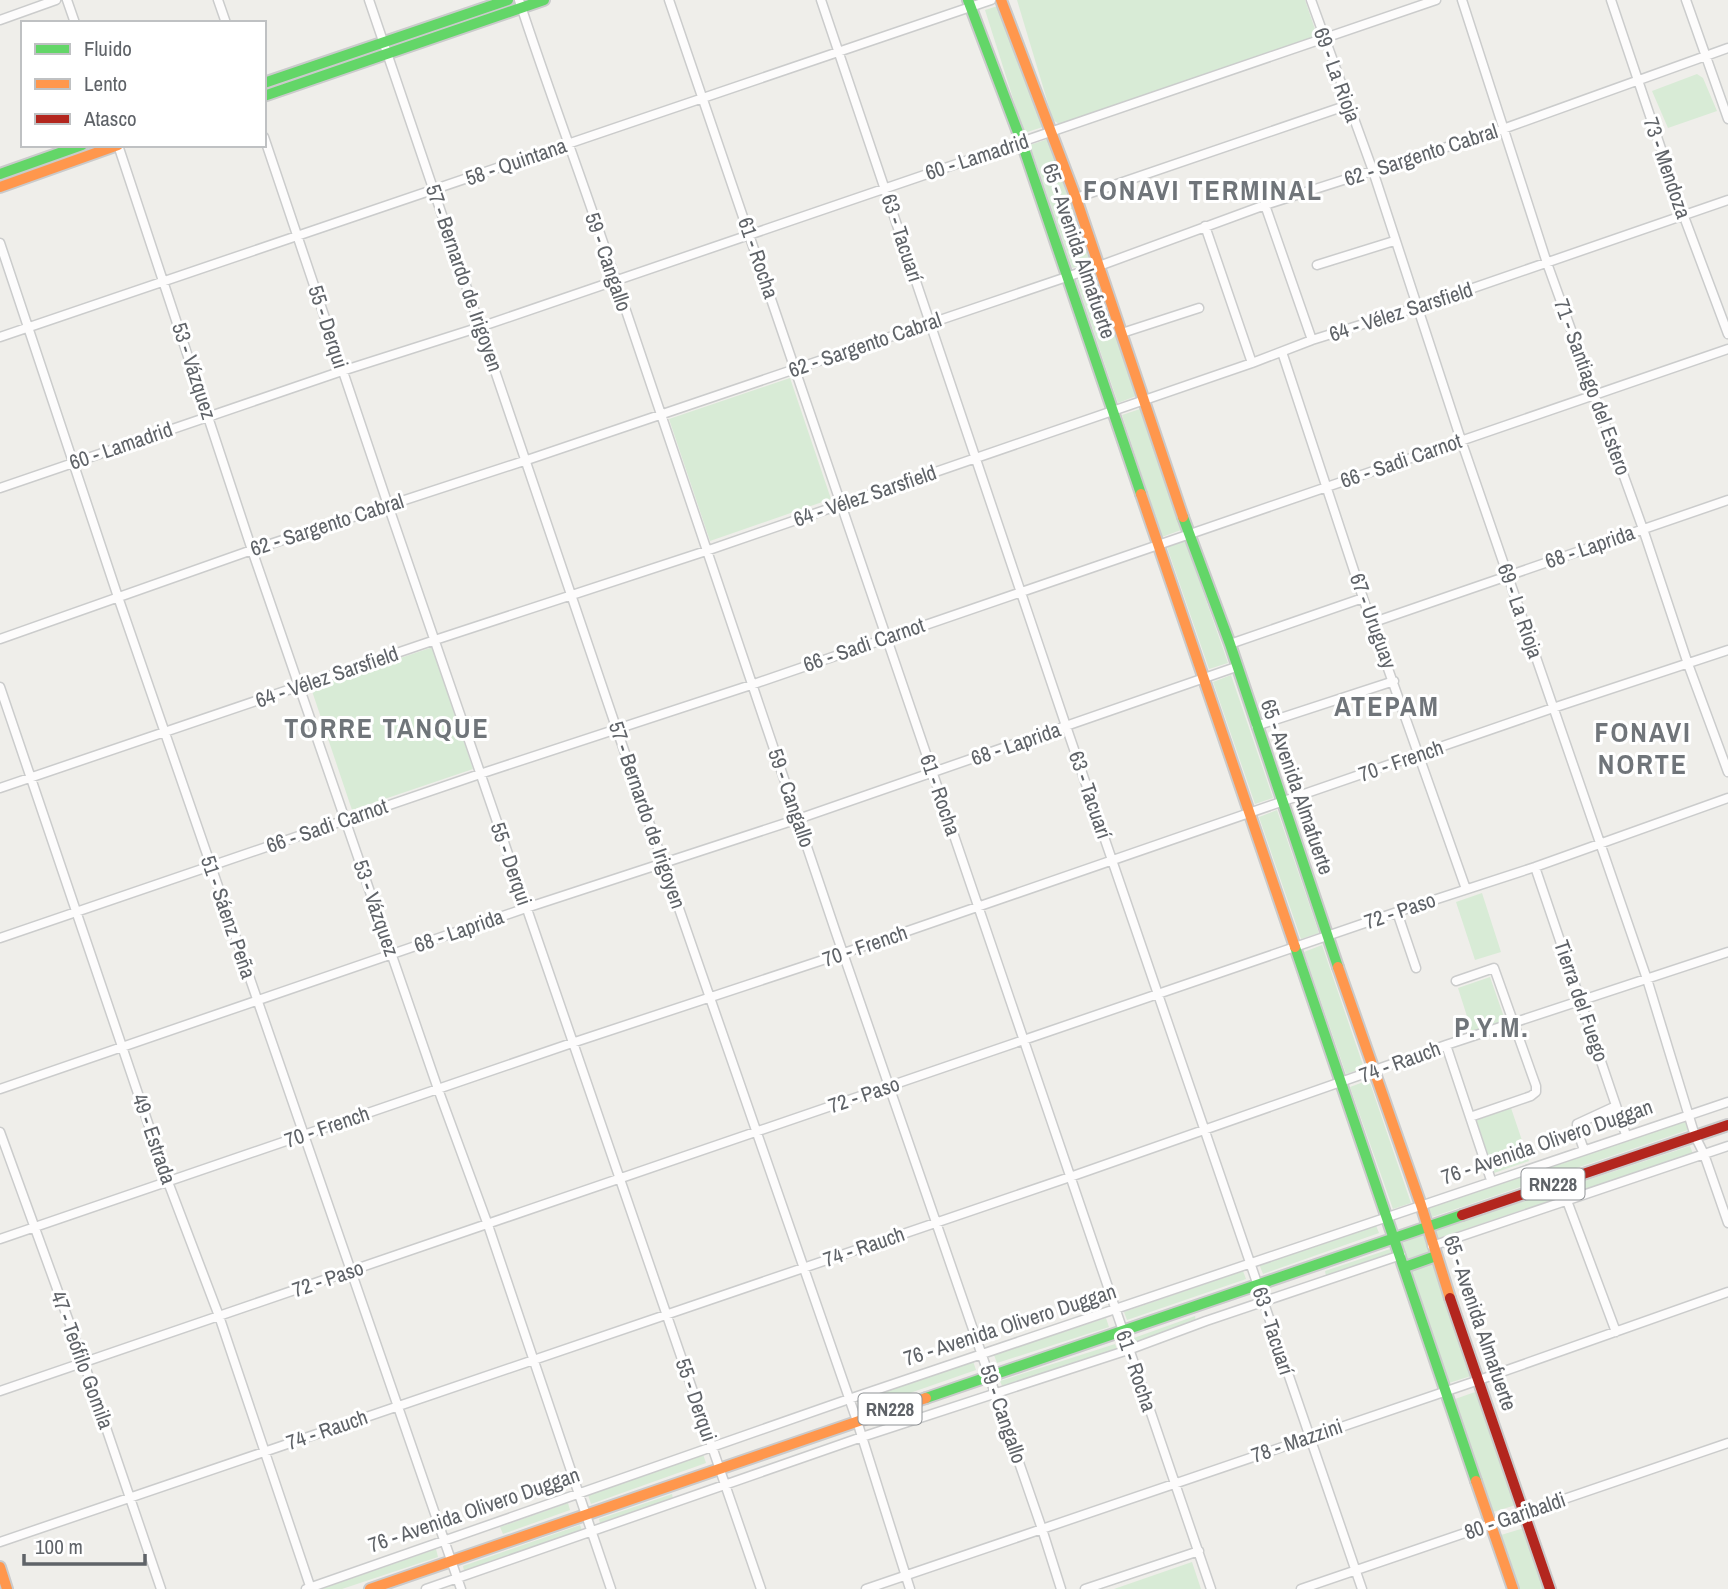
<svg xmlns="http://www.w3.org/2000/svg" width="1728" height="1589" viewBox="0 0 1728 1589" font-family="'Archivo Narrow',sans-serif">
  <rect width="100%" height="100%" fill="#efeeea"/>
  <path fill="#d8ebd6" d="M1017,0H1305L1315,29L1312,38L1059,124L1053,120Z
    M1004,4L1043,127L1024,133L985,10Z
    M1697,74L1703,78L1717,111L1668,128L1652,91Z
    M1048,139L1090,261L1072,268L1030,145Z
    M1094,274L1136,396L1118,403L1076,280Z
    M790,378L831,499L710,541L669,419Z
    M1140,409L1181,530L1162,537L1122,415Z
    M1185,540L1228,663L1209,669L1167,547Z
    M433,647L473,769L352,810L311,688Z
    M1231,675L1273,798L1255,804L1213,682Z
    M1277,810L1319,933L1301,939L1259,817Z
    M1482,893L1501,952L1475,960L1456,902Z
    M1322,945L1364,1068L1346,1074L1304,952Z
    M1490,977L1505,1020L1472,1032L1458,988Z
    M1369,1080L1411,1203L1393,1209L1350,1087Z
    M1511,1108L1529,1161L1494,1173L1476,1120Z
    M1685,1121L1688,1130L1432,1217L1429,1208Z
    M1690,1146L1693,1154L1572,1194L1570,1186Z
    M1558,1190L1561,1197L1436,1239L1434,1231Z
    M1375,1223L1379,1233L1263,1274L1259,1264Z
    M1423,1235L1429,1252L1408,1260L1402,1243Z
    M1390,1249L1391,1254L1326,1276L1325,1271Z
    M1433,1262L1471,1376L1449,1383L1411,1270Z
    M1243,1271L1246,1279L1127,1320L1124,1312Z
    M1195,1316L1196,1321L1133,1344L1131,1339Z
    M1106,1318L1109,1327L997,1363L994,1355Z
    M1115,1344L1117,1349L1002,1386L1000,1381Z
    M973,1361L976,1370L864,1409L861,1400Z
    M1478,1391L1516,1505L1493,1512L1455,1399Z
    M703,1454L706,1463L591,1504L588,1495Z
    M672,1494L673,1499L600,1523L599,1519Z
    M568,1503L570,1510L503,1534L500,1527Z
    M580,1525L582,1530L464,1571L463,1566Z
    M1524,1528L1544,1589H1519L1501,1535Z
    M436,1549L438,1557L342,1589H321Z
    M1192,1562L1201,1589H1114Z"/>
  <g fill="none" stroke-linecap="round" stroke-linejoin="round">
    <g stroke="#cbcccc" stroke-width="11">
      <path id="street" d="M67,0L75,23
        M218,0L226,23
        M369,0L617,730L857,1421L910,1589
        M519,0C550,95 586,189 617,284C755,700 898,1115 1042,1529L1061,1589
        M669,0L1211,1589
        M821,0L1066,726L1362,1589
        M1311,0L1373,171L1461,440L1647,979L1695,1136L1704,1154L1728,1223
        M1462,0L1547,263L1643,529L1688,664L1728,772
        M1611,0L1683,214L1728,334
        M1686,0L1728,119
        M0,20L56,0
        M264,137L388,505L761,1589
        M118,145L252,550L438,1089L488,1225L611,1589
        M1076,198L1348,105
        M1265,205L1312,340
        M1205,226L1252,363
        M0,243L118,597L461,1589
        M1317,265L1394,241
        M1122,333L1199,308
        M0,337L991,0
        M1282,352L1363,598L1466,889
        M0,488L342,371L480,327L1436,0
        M1374,622L1728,500
        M0,639L252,550L527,460L1099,266L1265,205L1503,129L1728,48
        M1230,644L1363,598
        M0,687L168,1182L219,1316L311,1589
        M1256,726L1394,681
        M0,788L435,640L706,551L1252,363L1312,340L1418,307L1728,200
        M1535,867L1626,1135
        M1397,912L1416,968
        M0,938L480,774L751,685L1728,349
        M1456,981L1494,968L1536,1086V1092L1531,1096L1470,1117
        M1446,1045L1491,1180
        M0,1089L526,908L798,819L1236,667
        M0,1132L84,1363L161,1589
        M1584,1150L1577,1130V1124L1616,1106
        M1560,1182L1616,1332
        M0,1239L572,1043L844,953L1553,708L1728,650
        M1432,1246L1728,1146
        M0,1391L1397,912L1535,867L1728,798
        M0,1542L1070,1177L1446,1045L1728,952
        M306,1589L849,1399L1728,1102
        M426,1589L862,1437L1128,1350L1206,1321L1401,1255
        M866,1589L1479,1380L1728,1292
        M1085,1589L1199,1551
        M1301,1589L1728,1443"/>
    </g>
    <g stroke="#cacacb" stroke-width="14">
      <path id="fast" d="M968,0L1022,143L1141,494
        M264,83L508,0
        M264,96L544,0
        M0,174L82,145
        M1183,517L1230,644L1338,967
        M1295,947L1476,1481
        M1405,1267L1436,1256
        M926,1398L1462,1215"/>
    </g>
    <g stroke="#cacacb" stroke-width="14">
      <path id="slow" d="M1001,0L1076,198L1183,517
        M0,187L118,145
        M1141,494L1295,947
        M1338,967L1421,1205L1450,1298
        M1476,1481L1513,1589
        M0,1567L7,1589
        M370,1589L926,1398"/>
    </g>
    <g stroke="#cacacb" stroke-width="14">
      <path id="jam" d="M1462,1215L1728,1125
        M1450,1298L1550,1589"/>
    </g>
    <use href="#street" stroke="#fdfcfc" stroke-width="8"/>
    <use href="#fast" stroke="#63d668" stroke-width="10"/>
    <use href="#slow" stroke="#ff974d" stroke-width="10"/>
    <use href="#jam" stroke="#b3261e" stroke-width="10"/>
  </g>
  <g text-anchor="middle" stroke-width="6" stroke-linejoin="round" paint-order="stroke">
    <g fill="#fff" stroke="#8f9295" stroke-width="2">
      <rect x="1521.5" y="1168.5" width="63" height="31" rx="5"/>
      <rect x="858.5" y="1393.5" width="63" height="31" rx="5"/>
    </g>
    <g font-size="19" font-weight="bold" fill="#5f6368">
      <text x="1553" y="1191">RN228</text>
      <text x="890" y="1416">RN228</text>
    </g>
    <g font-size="21" fill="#5f6368" stroke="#fff">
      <text transform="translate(1337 75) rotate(70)" y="7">69 - La Rioja</text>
      <text transform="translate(1421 155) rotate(-18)" y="7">62 - Sargento Cabral</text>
      <text transform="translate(977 157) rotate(-18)" y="7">60 - Lamadrid</text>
      <text transform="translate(516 162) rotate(-19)" y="7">58 - Quintana</text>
      <text transform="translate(1667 168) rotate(71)" y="7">73 - Mendoza</text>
      <text transform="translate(902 238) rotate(72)" y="7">63 - Tacuarí</text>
      <text transform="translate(1079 251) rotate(71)" y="7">65 - Avenida Almafuerte</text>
      <text transform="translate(758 258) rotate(71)" y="7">61 - Rocha</text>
      <text transform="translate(608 262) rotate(71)" y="7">59 - Cangallo</text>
      <text transform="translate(464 278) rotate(71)" y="7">57 - Bernardo de Irigoyen</text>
      <text transform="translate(1401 312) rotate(-18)" y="7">64 - Vélez Sarsfield</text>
      <text transform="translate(328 327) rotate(72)" y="7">55 - Derqui</text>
      <text transform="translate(865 345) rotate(-19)" y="7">62 - Sargento Cabral</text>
      <text transform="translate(194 371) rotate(72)" y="7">53 - Vázquez</text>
      <text transform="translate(1592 387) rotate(70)" y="7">71 - Santiago del Estero</text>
      <text transform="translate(121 446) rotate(-19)" y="7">60 - Lamadrid</text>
      <text transform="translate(1401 461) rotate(-19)" y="7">66 - Sadi Carnot</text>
      <text transform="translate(865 496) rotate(-19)" y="7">64 - Vélez Sarsfield</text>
      <text transform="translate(327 525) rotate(-18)" y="7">62 - Sargento Cabral</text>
      <text transform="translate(1590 547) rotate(-19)" y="7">68 - Laprida</text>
      <text transform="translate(1520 611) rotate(71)" y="7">69 - La Rioja</text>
      <text transform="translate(1373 621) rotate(70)" y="7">67 - Uruguay</text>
      <text transform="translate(864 645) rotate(-19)" y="7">66 - Sadi Carnot</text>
      <text transform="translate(327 677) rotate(-19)" y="7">64 - Vélez Sarsfield</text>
      <text transform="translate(1016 744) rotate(-19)" y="7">68 - Laprida</text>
      <text transform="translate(1401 761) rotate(-19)" y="7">70 - French</text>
      <text transform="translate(1297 787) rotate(71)" y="7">65 - Avenida Almafuerte</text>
      <text transform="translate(940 795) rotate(71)" y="7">61 - Rocha</text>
      <text transform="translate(1090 795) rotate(71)" y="7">63 - Tacuarí</text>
      <text transform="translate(791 798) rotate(71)" y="7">59 - Cangallo</text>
      <text transform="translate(647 815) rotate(71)" y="7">57 - Bernardo de Irigoyen</text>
      <text transform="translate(327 826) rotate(-19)" y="7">66 - Sadi Carnot</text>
      <text transform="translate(511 864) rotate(71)" y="7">55 - Derqui</text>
      <text transform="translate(376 908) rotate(71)" y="7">53 - Vázquez</text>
      <text transform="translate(1400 911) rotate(-19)" y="7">72 - Paso</text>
      <text transform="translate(228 917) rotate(71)" y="7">51 - Sáenz Peña</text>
      <text transform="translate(459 931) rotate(-19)" y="7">68 - Laprida</text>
      <text transform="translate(865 946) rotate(-19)" y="7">70 - French</text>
      <text transform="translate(1581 1001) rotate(71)" y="7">Tierra del Fuego</text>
      <text transform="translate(1400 1062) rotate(-20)" y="7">74 - Rauch</text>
      <text transform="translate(864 1095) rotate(-19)" y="7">72 - Paso</text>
      <text transform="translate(327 1127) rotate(-19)" y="7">70 - French</text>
      <text transform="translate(154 1139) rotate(71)" y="7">49 - Estrada</text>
      <text transform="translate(1547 1142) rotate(-19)" y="7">76 - Avenida Olivero Duggan</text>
      <text transform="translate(864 1247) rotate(-19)" y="7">74 - Rauch</text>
      <text transform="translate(328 1279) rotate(-19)" y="7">72 - Paso</text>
      <text transform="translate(1480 1323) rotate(71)" y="7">65 - Avenida Almafuerte</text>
      <text transform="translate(1010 1325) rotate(-18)" y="7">76 - Avenida Olivero Duggan</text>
      <text transform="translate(1273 1331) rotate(72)" y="7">63 - Tacuarí</text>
      <text transform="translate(82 1360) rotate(70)" y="7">47 - Teófilo Gomila</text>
      <text transform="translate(1136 1371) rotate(71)" y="7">61 - Rocha</text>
      <text transform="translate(696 1400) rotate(71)" y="7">55 - Derqui</text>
      <text transform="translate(1003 1414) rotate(71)" y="7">59 - Cangallo</text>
      <text transform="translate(327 1430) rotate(-19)" y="7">74 - Rauch</text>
      <text transform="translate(1297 1441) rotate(-19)" y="7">78 - Mazzini</text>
      <text transform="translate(474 1510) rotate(-19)" y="7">76 - Avenida Olivero Duggan</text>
      <text transform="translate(1515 1516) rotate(-19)" y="7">80 - Garibaldi</text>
    </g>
    <g font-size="28" font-weight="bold" letter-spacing="2" fill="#70757a" stroke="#fff">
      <text x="1203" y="200">FONAVI TERMINAL</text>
      <text x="1387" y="716">ATEPAM</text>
      <text x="387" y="738">TORRE TANQUE</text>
      <text x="1643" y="742">FONAVI<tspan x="1643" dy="32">NORTE</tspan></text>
      <text x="1492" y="1037">P.Y.M.</text>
    </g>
  </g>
  <rect x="21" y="21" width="245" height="126" fill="#ffffff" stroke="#bfc1c3" stroke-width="2"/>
  <rect x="35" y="44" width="35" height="10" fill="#63d668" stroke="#bfc1c3" stroke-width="2"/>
  <text x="84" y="56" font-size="21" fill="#5f6368">Fluido</text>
  <rect x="35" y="79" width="35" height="10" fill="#ff974d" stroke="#bfc1c3" stroke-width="2"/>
  <text x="84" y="91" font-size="21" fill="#5f6368">Lento</text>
  <rect x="35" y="114" width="35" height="10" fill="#b3261e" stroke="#bfc1c3" stroke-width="2"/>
  <text x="84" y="126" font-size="21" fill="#5f6368">Atasco</text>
  <path d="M24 1554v10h121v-10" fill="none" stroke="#5f6368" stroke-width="3.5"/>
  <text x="35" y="1554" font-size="21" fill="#5f6368" stroke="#ffffff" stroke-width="5" paint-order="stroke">100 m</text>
</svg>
